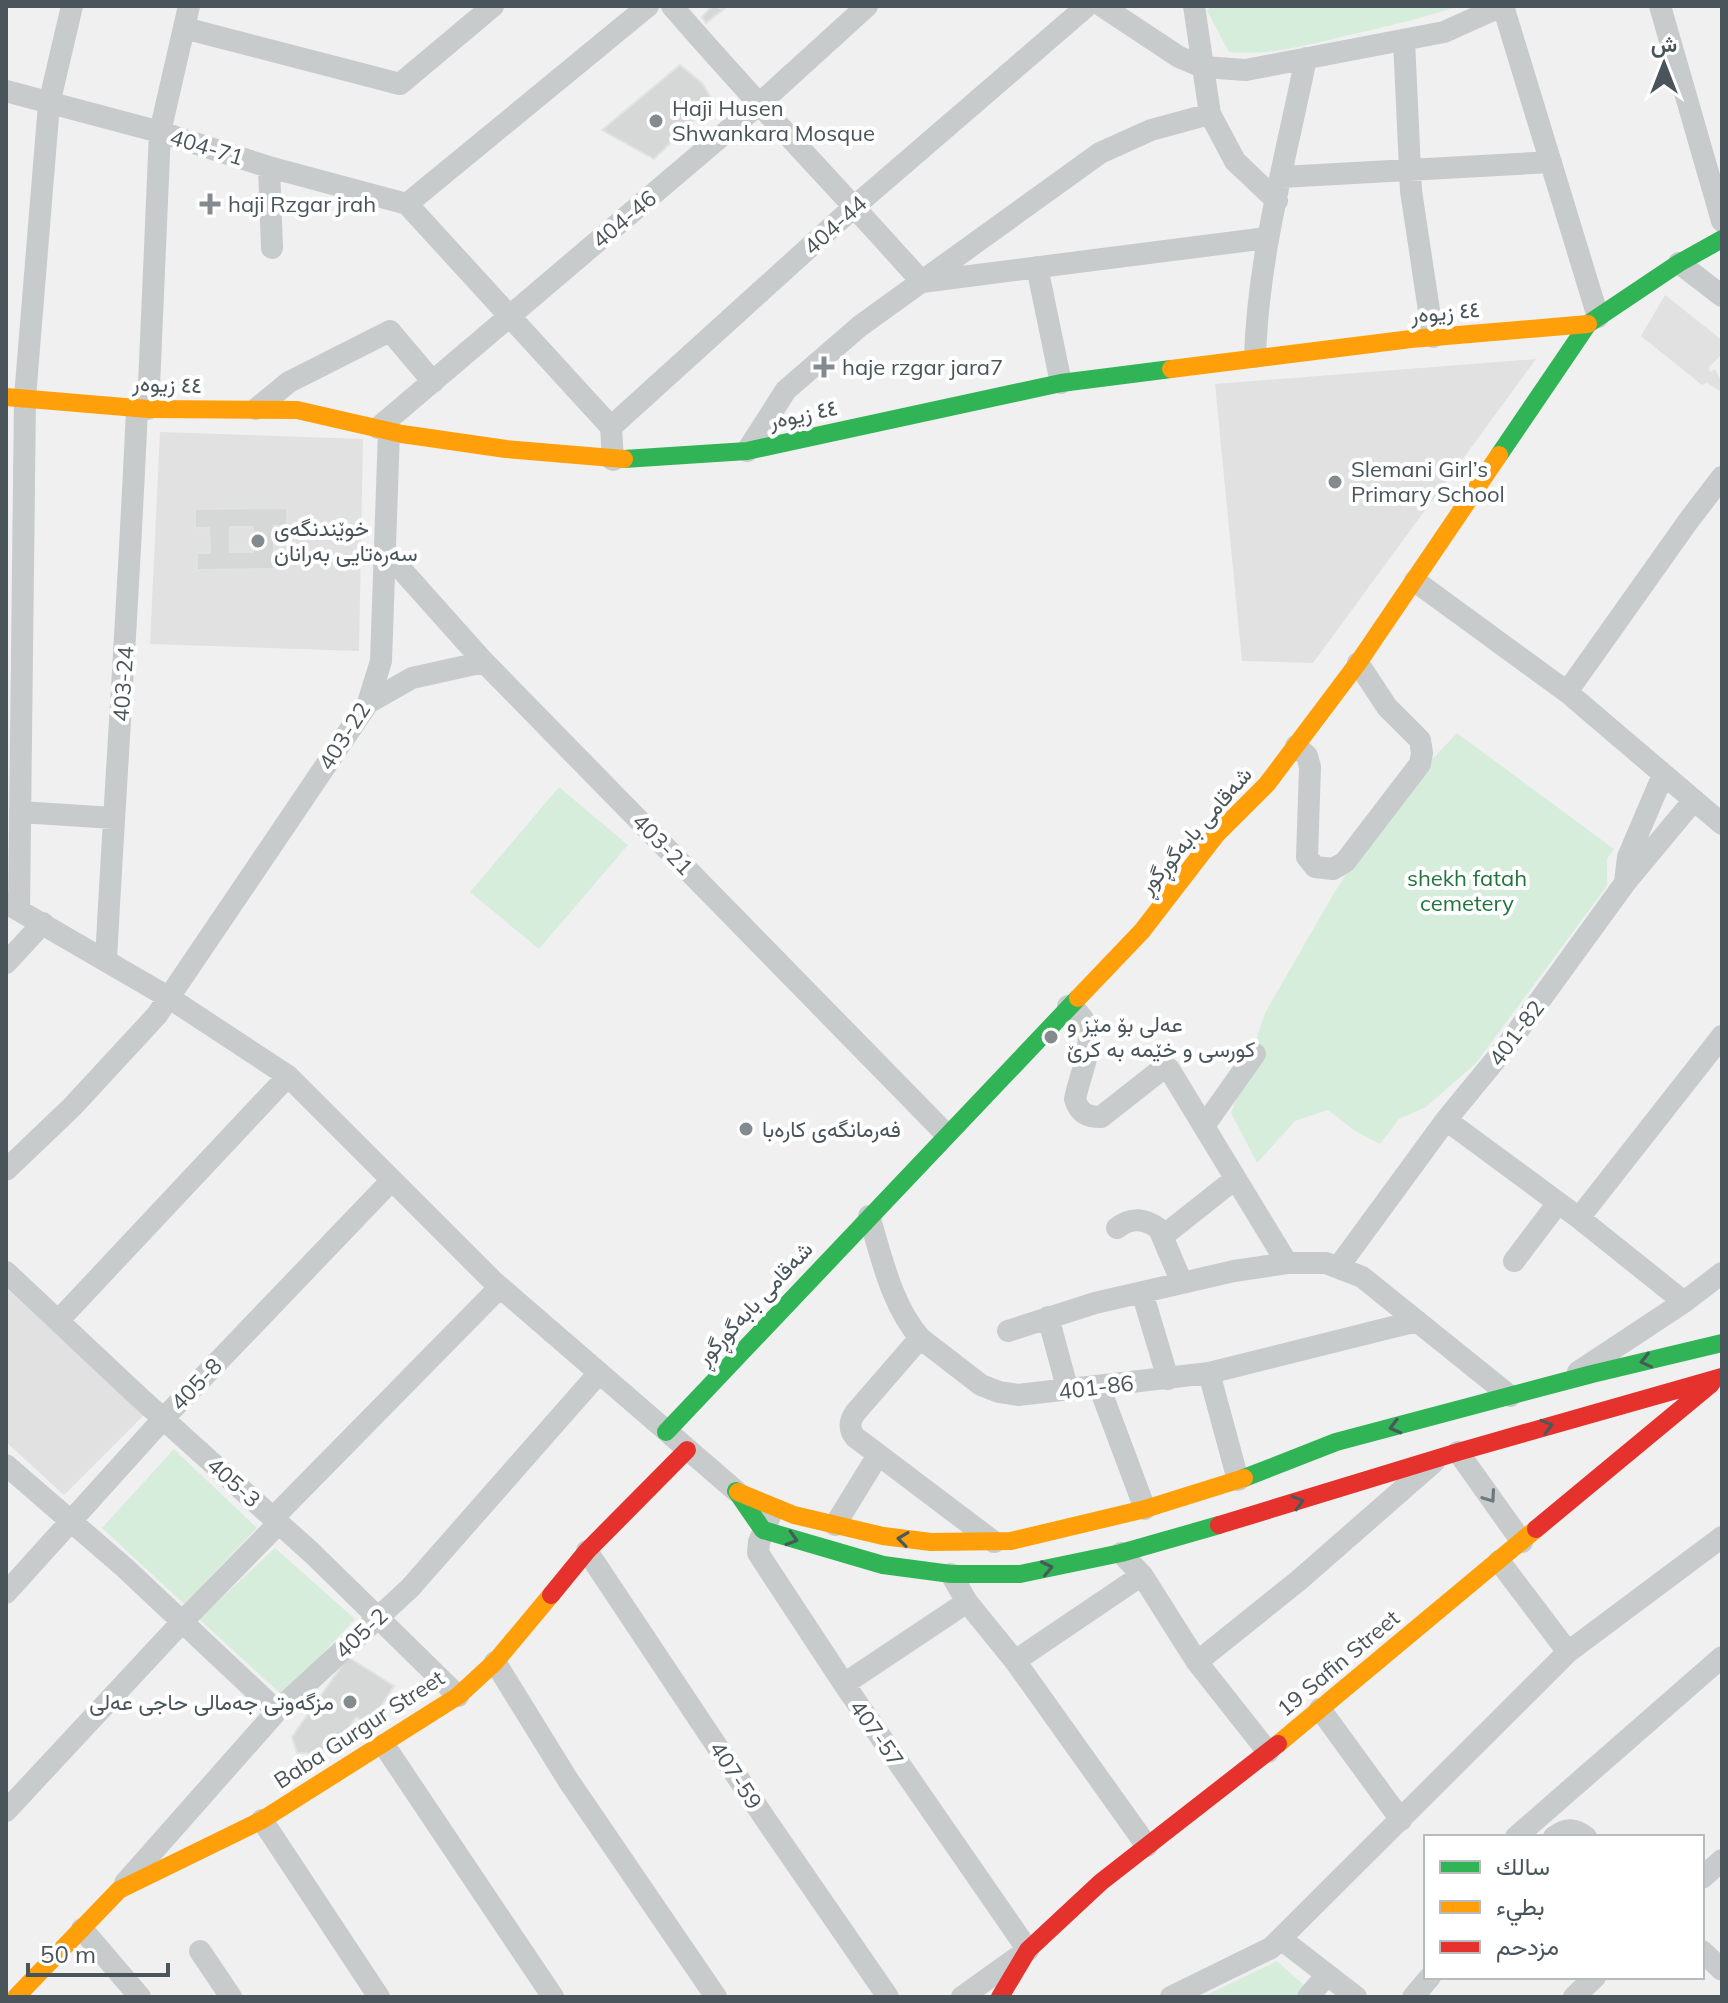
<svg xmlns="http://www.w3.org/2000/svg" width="1728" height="2003" viewBox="0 0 1728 2003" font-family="Mulish,Vazirmatn,sans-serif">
  <rect width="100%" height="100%" fill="#f0f0f0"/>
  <path fill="#e2e1e2" d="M1665,295L1722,340V354L1709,367L1710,372L1715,369L1722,382L1720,391L1707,383L1702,385L1641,336Z
    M1536,359L1313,663L1242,661L1215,384Z
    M160,432L363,439L359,651L150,644Z
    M6,1288L144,1415L64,1495L6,1442Z"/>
  <path fill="#d7eddc" d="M1211,6H1460C1423,18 1384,27 1346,36C1307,45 1269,56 1229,52L1207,11Z
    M1457,733L1614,849L1607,859V886L1476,1063L1426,1107L1399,1119L1380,1144L1355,1131L1328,1110L1295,1121L1257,1163L1231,1113L1265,1013L1334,893L1393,801Z
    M559,787L628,845L539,949L470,892Z
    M174,1449L257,1528L184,1604L102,1528Z
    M275,1548L355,1619L283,1696L199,1619Z
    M1277,1961L1305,1986L1295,1997H1202Z"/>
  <path fill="#d6d8d8" stroke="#e2e2e3" stroke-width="2" fill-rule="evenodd" d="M712,6L724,9L706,23L702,17Z
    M680,65L702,83L713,101L654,159L602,130Z
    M287,508V526H274V553H286V569L197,570V553H210L209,528H195V509ZM230,527H253V552H230Z
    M348,1657L394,1686L369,1725L356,1717L337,1746L315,1757L307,1753H297L292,1737Z"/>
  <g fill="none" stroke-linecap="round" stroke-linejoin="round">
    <path stroke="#c8cbcb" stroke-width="22" d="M672,6C753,100 839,189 922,282L1267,238
      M1102,6L1179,57L1203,67L1246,70L1444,32L1502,6
      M1194,6L1210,114L1235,161L1277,201
      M1503,6L1598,317
      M1660,6L1722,221
      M184,28L400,84L493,6
      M1404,40L1411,191L1433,337
      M6,91L160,132L269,167L407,204
      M269,167L272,248
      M1282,177L1551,162
      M407,204L648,6
      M407,204L611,427
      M1679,263L1722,296
      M1037,267L1061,383
      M1255,357C1258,256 1286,157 1306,58
      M148,409L160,132L189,6
      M256,409L289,382L390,331L433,382
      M378,428L758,105L867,6
      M747,451L786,390L860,326L1100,153L1151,130L1210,114
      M613,460L611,427L855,206L1087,6
      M384,550L484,662L946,1134
      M1415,581L1567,692L1722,824
      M1567,692L1689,520L1722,477
      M368,703L412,678L484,662
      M1296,746L1307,756L1310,767L1307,857L1315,867L1333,869L1345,862L1420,764L1422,753L1420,740L1387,707L1358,663
      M20,812L113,818
      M1625,882L1628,857L1663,775
      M6,903L168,997L288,1076L493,1281L736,1491
      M19,910L25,397L49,104L72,6
      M106,959C116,775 129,592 137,408
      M6,963L43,923
      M1068,1006C1106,1027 1081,1067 1075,1099C1079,1113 1087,1117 1101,1117L1162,1069H1169L1287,1263
      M1446,1120L1579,1218L1684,1302
      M1204,1126L1255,1054
      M6,1170L72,1107L157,1015L368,703L381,661L389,431
      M869,1216C882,1258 891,1304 920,1338L981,1385L999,1392L1018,1395L1209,1373L1417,1321
      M1579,1218L1722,1036
      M1117,1228C1131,1217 1145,1218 1159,1229L1182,1283
      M1163,1236L1235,1179
      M1514,1261L1558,1203
      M1339,1266L1446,1120L1506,1047L1625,883L1694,800
      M6,1272L138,1396L313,1554L458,1696
      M1142,1292L1168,1379
      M1048,1317L1068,1391
      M58,1321L288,1076
      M1008,1331L1095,1303L1234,1271L1287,1263H1326L1362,1277L1510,1396
      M920,1338L855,1413C849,1422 849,1429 855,1437L994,1542
      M1578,1372L1684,1302L1722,1273
      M1209,1373L1238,1480
      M1099,1386L1145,1509
      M1458,1452L1522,1542
      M6,1465L125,1568L277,1711
      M770,1516L759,1542L758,1553L844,1684L1028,1950L962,1997
      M273,1518L500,1287
      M835,1525L878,1455
      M587,1551L764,1817L888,1997
      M1121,1553L1142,1575L1197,1662L1268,1752
      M1499,1561L1568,1652
      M951,1574L967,1602L1015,1661L1147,1846
      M6,1593L163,1419L391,1181
      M1015,1661L1142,1575
      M495,1662L568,1780L716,1997
      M1197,1662L1298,1581L1434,1462
      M844,1684L967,1602
      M1320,1709L1401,1820
      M384,1745L553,1997
      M6,1811L182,1622L279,1523
      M262,1820L379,1997
      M1516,1837L1722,1657
      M1554,1837C1566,1828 1574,1828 1586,1837
      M1702,1878L1722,1860
      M125,1883L277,1711L410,1588L599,1373
      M82,1929L140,1997
      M1281,1939L1356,1997
      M200,1951L231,1997
      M1702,1951L1722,1970
      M1171,1997L1271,1948L1568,1652L1722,1537
      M1308,1997L1327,1975
      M1413,1997L1430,1977
      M1574,1997L1595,1977"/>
    <path stroke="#30b455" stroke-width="18" d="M1499,455L1588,324L1679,263L1722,239
      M624,459L747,451L1061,383L1171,369
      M666,1432L1078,998
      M1244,1478L1336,1442L1592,1374L1722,1343
      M736,1491L763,1530L883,1565L951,1574H1020L1121,1553L1219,1525"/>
    <path stroke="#ff9f0a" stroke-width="18" d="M1171,369L1411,339L1588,324
      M6,397L148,409L297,410L402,434L506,449L624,459
      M1078,998L1142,931L1216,835L1267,784L1358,663L1499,455
      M738,1492L794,1515L883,1536L931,1542L1011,1541L1145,1509L1244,1478
      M1278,1744L1536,1529
      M16,1997L119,1890L262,1820L458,1696L495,1662L551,1595"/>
    <path stroke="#e5322d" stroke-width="18" d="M1219,1525L1458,1452L1722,1377
      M1536,1529L1711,1384
      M551,1595L587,1551L687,1450
      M1000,1997L1028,1950L1101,1882L1278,1744"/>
  </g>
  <defs><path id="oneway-chevron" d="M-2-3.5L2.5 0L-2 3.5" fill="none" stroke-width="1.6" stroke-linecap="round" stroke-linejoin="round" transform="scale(2)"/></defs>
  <g stroke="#485a5a">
    <use href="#oneway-chevron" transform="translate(1646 1361) rotate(167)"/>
    <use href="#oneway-chevron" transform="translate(1547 1426) rotate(-16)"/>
    <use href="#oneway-chevron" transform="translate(1395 1427) rotate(165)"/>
    <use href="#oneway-chevron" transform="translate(1298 1502) rotate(-16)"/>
    <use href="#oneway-chevron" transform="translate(792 1539) rotate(17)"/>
    <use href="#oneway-chevron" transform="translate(903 1539) rotate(-172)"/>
    <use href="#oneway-chevron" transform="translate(1047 1568) rotate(-12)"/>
  </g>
  <use stroke="#6f787c" href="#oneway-chevron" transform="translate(1490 1497) rotate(55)"/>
  <g fill="#838b8e" stroke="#fff" stroke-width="3">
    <circle cx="656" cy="121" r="8"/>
    <path d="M206 192h8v8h8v8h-8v8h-8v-8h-8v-8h8z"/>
    <path d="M820 355h8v8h8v8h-8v8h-8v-8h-8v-8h8z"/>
    <circle cx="1335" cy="482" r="8"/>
    <circle cx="258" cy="541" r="8"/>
    <circle cx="1051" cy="1037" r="8"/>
    <circle cx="746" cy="1129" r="8"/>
    <circle cx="350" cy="1702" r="8"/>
  </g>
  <g text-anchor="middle" stroke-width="8" stroke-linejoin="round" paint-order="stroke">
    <g font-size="22" fill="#49555a" stroke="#fff" text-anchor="start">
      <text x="672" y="116">Haji Husen<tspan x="672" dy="25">Shwankara Mosque</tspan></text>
      <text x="228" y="212">haji Rzgar jrah</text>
      <text x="842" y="375">haje rzgar jara7</text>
      <text x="1351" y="477">Slemani Girl’s<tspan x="1351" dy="25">Primary School</tspan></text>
      <text x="274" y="536">خوێندنگەی<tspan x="274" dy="25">سەرەتایی بەرانان</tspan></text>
      <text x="1067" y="1032">عەلی بۆ مێز و<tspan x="1067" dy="25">کورسی و خێمە بە کرێ</tspan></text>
      <text x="762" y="1137">فەرمانگەی کارەبا</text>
      <text x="334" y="1710" text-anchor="end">مزگەوتی جەمالی حاجی عەلی</text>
    </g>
    <g font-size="22" fill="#49555a" stroke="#fff">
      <text transform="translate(207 147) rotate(17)" y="8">404-71</text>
      <text transform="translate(624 219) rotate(-40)" y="8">404-46</text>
      <text transform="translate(835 225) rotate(-42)" y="8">404-44</text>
      <text transform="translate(1445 312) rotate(-5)" y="8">٤٤ زیوەر</text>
      <text transform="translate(167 384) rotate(2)" y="8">٤٤ زیوەر</text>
      <text transform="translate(803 414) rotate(-12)" y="8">٤٤ زیوەر</text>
      <text transform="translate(123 684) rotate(-86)" y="8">403-24</text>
      <text transform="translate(344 736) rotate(-57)" y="8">403-22</text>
      <text transform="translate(1195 830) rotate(-49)" y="8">شەقامی بابەگوڕگوڕ</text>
      <text transform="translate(663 844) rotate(46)" y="8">403-21</text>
      <text transform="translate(1516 1033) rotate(-53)" y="8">401-82</text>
      <text transform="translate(754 1303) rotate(-47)" y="8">شەقامی بابەگوڕگوڕ</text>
      <text transform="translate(196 1384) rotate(-46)" y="8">405-8</text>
      <text transform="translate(1096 1387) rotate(-7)" y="8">401-86</text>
      <text transform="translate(234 1482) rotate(42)" y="8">405-3</text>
      <text transform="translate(361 1633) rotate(-43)" y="8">405-2</text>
      <text transform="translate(1338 1663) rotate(-40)" y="8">19 Safin Street</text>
      <text transform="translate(359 1729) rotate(-33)" y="8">Baba Gurgur Street</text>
      <text transform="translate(877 1733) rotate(55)" y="8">407-57</text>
      <text transform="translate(736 1775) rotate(57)" y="8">407-59</text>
    </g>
    <g font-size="22" fill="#20753e" stroke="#fff">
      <text x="1467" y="886">shekh fatah<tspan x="1467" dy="25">cemetery</tspan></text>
    </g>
  </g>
  <rect width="1728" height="2003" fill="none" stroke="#49555a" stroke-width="16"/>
  <rect x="1424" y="1835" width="280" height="144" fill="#ffffff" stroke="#b6bbbd" stroke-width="2"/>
  <rect x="1440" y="1861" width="40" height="12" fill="#30b455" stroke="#b6bbbd" stroke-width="2"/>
  <text x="1496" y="1875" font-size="24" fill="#49555a">سالك</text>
  <rect x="1440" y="1901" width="40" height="12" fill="#ff9f0a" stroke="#b6bbbd" stroke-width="2"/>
  <text x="1496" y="1915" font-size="24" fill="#49555a">بطيء</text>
  <rect x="1440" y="1941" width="40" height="12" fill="#e5322d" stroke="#b6bbbd" stroke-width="2"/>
  <text x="1496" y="1955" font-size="24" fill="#49555a">مزدحم</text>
  <g transform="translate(1664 64)" stroke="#ffffff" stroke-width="6" paint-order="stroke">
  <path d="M0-6L14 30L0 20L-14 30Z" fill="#49555a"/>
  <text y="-12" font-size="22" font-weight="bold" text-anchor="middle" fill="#49555a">ش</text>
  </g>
  <path d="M28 1963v12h140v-12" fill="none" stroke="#49555a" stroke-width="4"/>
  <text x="40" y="1963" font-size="24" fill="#49555a" stroke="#ffffff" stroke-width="6" paint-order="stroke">50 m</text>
</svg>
